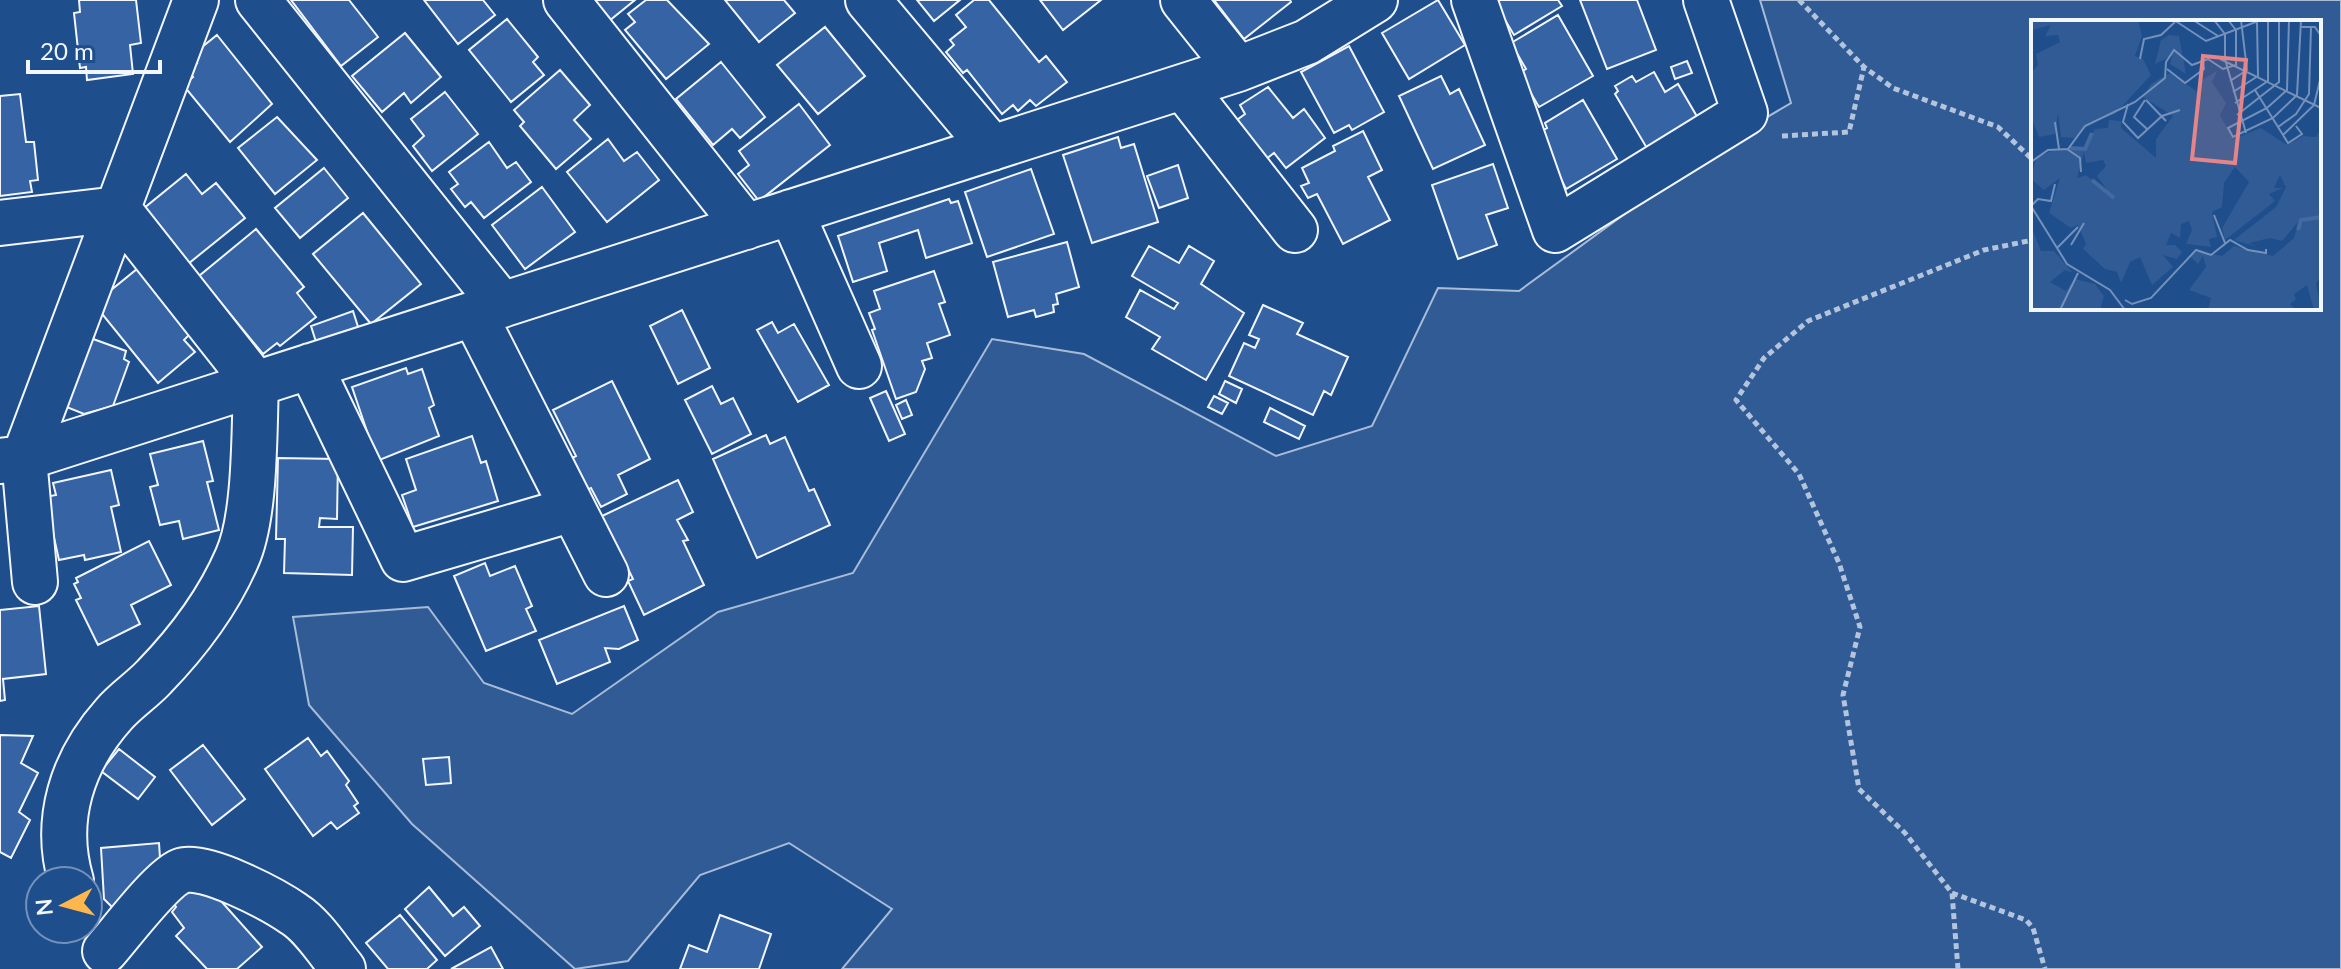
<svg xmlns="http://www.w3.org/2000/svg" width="2341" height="969" viewBox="0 0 2341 969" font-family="Lato,sans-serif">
  <rect width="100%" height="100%" fill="#1f4e8c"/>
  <path fill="#305b95" stroke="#a8bbd7" stroke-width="2" fill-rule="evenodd" d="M1760,0H2341V969H842L892,909L789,843L700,875L628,961L575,969L412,824L309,705L293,617L428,607L484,683L572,714L718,612L853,573L992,339L1084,354L1276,456L1372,426L1438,288L1519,291L1718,146L1791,103ZM2033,22H2319V308H2033Z"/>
  <path fill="#3563a3" stroke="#f2f6ff" stroke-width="2" d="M79,0H136L141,43L130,45L133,74L87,80L86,67L80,68L74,13L80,12Z
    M291,0H349L378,37L341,66Z
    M424,0H483L495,15L458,44Z
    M592,0H635L609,21Z
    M646,0H667L709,44L666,79L625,30L635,22L628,14Z
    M725,0H784L795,13L759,42Z
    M917,0H960L934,21Z
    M974,0H989L1039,62L1046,56L1067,82L1036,106L1030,100L1018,111L1013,105L1002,114L967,70L963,73L946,52L954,45L950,40L966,27L956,15Z
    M1040,0H1101L1063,30Z
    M1214,0H1290L1291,2L1244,39Z
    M1438,0L1465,45L1409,79L1382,33Z
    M1493,0H1558L1562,6L1514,35Z
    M1580,0H1637L1656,50L1607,69Z
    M1558,15L1593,76L1539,107L1519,73L1526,69L1511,43Z
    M507,19L538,57L533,62L544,75L511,102L469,50Z
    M825,27L865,76L818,114L777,65Z
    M405,33L441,77L411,103L404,93L382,112L352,76Z
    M217,35L272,104L230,142L183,85L193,77L188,70L197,63L191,56Z
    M1349,46L1384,112L1352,130L1349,125L1334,133L1301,72Z
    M1687,61L1692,73L1675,79L1671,67Z
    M721,62L765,117L740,138L732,129L713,145L676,99Z
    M560,70L590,105L574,120L591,139L556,169L520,126L524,122L514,110Z
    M1654,72L1665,92L1678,84L1699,120L1648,150L1615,94L1618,91L1615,86L1632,76L1636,82Z
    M1441,76L1450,94L1459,89L1485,145L1433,169L1399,96Z
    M1268,87L1293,118L1304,109L1325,138L1286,168L1274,153L1266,159L1237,120L1245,114L1240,105Z
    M445,92L478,134L432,171L413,146L424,136L411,119Z
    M20,94L26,142H34L38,180L30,181L32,192L0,196V96Z
    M1583,100L1617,159L1566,189L1538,133L1547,128L1545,123Z
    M799,104L830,145L759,201L738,174L749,165L739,151Z
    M277,117L317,160L275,194L238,148Z
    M1363,131L1382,170L1368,177L1390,220L1343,244L1317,194L1308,198L1301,186L1309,183L1302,168L1335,151L1333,146Z
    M1118,137L1121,148L1134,144L1158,222L1092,243L1063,155Z
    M608,139L624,161L637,152L659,180L607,222L567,172Z
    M489,142L507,168L516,162L531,182L484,218L471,202L465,207L451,189L458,184L449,172Z
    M1493,164L1508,208L1486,215L1497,245L1458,259L1432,185Z
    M1178,165L1188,198L1159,208L1147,176Z
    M324,168L348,198L300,238L275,208Z
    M1031,169L1054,234L987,257L965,192Z
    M186,174L202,194L216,183L245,218L188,264L143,209Z
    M542,187L575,232L525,269L492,225Z
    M949,199L951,203L958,201L972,243L926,258L918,230L879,243L887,271L853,282L838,236Z
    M363,213L421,284L371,324L313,254Z
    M256,229L304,287L297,293L316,317L280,346L277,343L263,354L199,276Z
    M1067,242L1079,287L1056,294L1058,304L1053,305L1054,312L1036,317L1034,310L1008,317L993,262Z
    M1149,246L1179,263L1189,246L1214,261L1201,284L1244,313L1206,380L1152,349L1160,337L1126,317L1140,290L1174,309L1178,303L1132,276Z
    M137,269L190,334L184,340L195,352L158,383L94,304Z
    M934,271L945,302L939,304L950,335L927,343L932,358L922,361L925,369L916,392L896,399L872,330L875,329L869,313L880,309L874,291Z
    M1263,305L1303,323L1297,334L1348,357L1331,395L1324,391L1313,415L1229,376L1244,343L1255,348L1259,339L1249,335Z
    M682,310L710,368L678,384L650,326Z
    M353,311L359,330L317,345L311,326Z
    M772,322L778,333L794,324L829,385L798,402L757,330Z
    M85,336L126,351L124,359L129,362L113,406L84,414L59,404Z
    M406,368L408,374L422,369L434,405L429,408L439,436L377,461L352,387Z
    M612,381L650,459L618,475L627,494L601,507L591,488L580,493L565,462L576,456L553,410Z
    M1225,381L1242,389L1236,403L1219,394Z
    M712,386L721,404L733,398L751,434L712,454L685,400Z
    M886,391L905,434L889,441L870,398Z
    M1214,396L1228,403L1222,414L1208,407Z
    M906,400L912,415L902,419L896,405Z
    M1270,408L1305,426L1299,439L1264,422Z
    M766,435L770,444L785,437L809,491L814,489L830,525L757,558L713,459Z
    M472,436L481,463L486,461L498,501L413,527L402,495L416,490L406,459Z
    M203,441L213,481L207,482L219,530L183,539L179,521L160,525L150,487L158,485L150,454Z
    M278,458L338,459L337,519L320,518L319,527H353L352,575L284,573L285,539H276Z
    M111,470L119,505L111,507L121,552L85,560L84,555L59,560L45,497L56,495L53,483Z
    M678,480L693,512L677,520L688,540L683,541L704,585L644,615L628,581L633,579L602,516Z
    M149,541L171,585L131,605L140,624L98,645L76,600L81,598L74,584L78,582L76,578Z
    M485,563L490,576L515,566L532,606L526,609L536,631L486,651L454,576Z
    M39,606L46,674L3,679L5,700L0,701V610Z
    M624,606L638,640L619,649L605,648L610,662L557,684L539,640Z
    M0,735L33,736L21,763L38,773L19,812L30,820L11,858L0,852Z
    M308,738L321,756L327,751L349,781L346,785L358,803L354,806L359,813L337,829L331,822L313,836L265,769Z
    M203,745L245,799L212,825L170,770Z
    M119,749L155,777L138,799L101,771Z
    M449,757L451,783L426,785L423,759Z
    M159,843L161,873L119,914L104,899L101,848Z
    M204,882L262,947L237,969H207L176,936L184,928L172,912L176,907L171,899Z
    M429,887L453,916L464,907L480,926L445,956L405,909Z
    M400,915L437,960L427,969H388L366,943Z
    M720,915L771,934L759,969H680L689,945L707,952Z
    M491,947L503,969H451Z"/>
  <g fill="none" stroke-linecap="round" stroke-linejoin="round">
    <g stroke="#f2f6ff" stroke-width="48">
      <path id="minor" d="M258,0L502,305
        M566,0L746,227
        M868,0L992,148
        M1183,0L1238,69
        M1474,0L1555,230L1745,113L1706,0
        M1183,87L1295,230
        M791,212L859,366
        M0,223L118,209L256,384C254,431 256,516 237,558C218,602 187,643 154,677C142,690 126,700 114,714C72,761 53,820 71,881
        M474,314L606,574
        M310,366L403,559L573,509
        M0,461L24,458L1238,69L1307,42L1375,0
        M35,582L24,458L196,0
        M105,951C121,933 161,879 181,871C203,862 274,900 294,914C313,926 329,952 343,969"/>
    </g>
    <path stroke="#b3c4dc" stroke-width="5" stroke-dasharray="6 4" stroke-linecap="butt" d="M1799,0L1864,67L1893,88L1998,127L2033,160
      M1782,136L1849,132L1864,67
      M1952,893L2026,920L2033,928L2045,969
      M1958,969L1952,893L1905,833L1859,789L1843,695L1860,627L1839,563L1799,474L1736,400L1764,358L1808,321L1984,250L2033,240"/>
    <use href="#minor" stroke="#1f4e8c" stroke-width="44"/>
  </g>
  <g transform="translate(2031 20)">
    <rect width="290" height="290" fill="#1f4e8c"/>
    <path d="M0,0H107L111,16L104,36L112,39L120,55L84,94L60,102L44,118L30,117L27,93L24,114L8,117L0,96V53L7,45L5,34L29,22L27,15L14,16L20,5L1,10ZM138,15L148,16L155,54L139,44L141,36L124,44L130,20ZM186,51L181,62L195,83L189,95L202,119L230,108L256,125L272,116L285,117L290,109V257L285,263L290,290H283L276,265L263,274L265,279L259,284L265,290H177L180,278L158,270L175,247L172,236L167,244L159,236L167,231L191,236L203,226L242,236L263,218L268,201L251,221L239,218L218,223L226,227L203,220L245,187L255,167L249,155L243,168H252L238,174L244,181L194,220L191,208L218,162L204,147L193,163L191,187L181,192L186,217L178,219L180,227L155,224L161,210L158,201L150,204L149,218L140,213L135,225H144L151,232L146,239L132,235L142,247L121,265L109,237L99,242L90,263L86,252L74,249L52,229L55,224L47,205L40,208L18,193L29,158L13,170L0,159L5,138L25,129H53L64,109L77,108L78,100L90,101V108L125,138V119L142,96L112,77L120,64L139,53L171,75L169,61ZM53,132L55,143L72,140L75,146L66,156L81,177L55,155L46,158ZM0,206L10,231H23L42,253L34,250L19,262L35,271L44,259L64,264L73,276L69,290H0Z" fill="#305b95" fill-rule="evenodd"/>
    <path fill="none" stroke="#446ba0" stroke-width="4" d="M39,128L54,129L61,113M61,160L83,178M267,210L270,200L290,197"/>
    <path fill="none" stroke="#7391ba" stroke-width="2" d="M143,0L175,21L230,0M162,0L187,16M183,0L194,14V39L215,113M258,0L256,70L236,88L197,108L202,117L242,98L266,75L270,0M270,7H284L290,16V48M109,39L113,19L130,15L144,2M189,39L290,88M136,49L154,63L173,49L172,41M199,61L216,50L210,0M224,70L252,115L283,85L290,56M202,72L227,56L226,2M114,80L103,97L116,109M115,80L135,101M204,83L237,61V0M97,84L92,102L107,118L131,96L149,90M206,95L248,62V0M24,102L28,129M247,107L265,94L278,74L280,7M252,115L257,123L271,114L265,106M36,129L49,138L50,152M0,142L17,130L37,129L54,106L104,82L134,58L135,42L143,30L161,45L177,39L192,49L205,45V10L197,0M0,186L7,179L20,181L24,164M0,186L36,244L79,270L94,290M183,195L194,223M40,225L53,203M26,228L47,207M94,280L101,284L120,278L165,230L180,235L199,220L217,230L235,233V229M29,290L47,253"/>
    <path fill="#e38589" fill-opacity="0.15" stroke="#e38589" stroke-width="4" d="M172,36L215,40L204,143L161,139Z"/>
    <rect width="290" height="290" fill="none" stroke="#f2f6ff" stroke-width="4"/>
  </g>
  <g transform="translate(64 905) rotate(264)"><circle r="38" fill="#1f4e8c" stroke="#7391ba" stroke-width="2"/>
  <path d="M0-6L14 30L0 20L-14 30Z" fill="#ffb74d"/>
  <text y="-12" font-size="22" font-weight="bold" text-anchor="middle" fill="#f2f6ff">N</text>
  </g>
  <path d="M28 60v12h132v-12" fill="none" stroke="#f2f6ff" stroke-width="4"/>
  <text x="40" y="60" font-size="24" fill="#f2f6ff" stroke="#1f4e8c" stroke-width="6" paint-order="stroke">20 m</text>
</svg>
